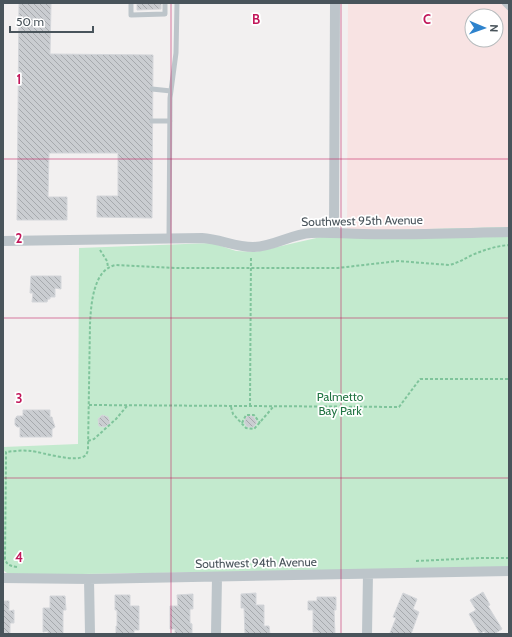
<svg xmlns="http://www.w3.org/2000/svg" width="512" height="637" viewBox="0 0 512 637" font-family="Cabin,sans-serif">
  <defs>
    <pattern id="building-back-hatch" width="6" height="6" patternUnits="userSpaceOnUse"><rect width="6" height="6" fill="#cacdd1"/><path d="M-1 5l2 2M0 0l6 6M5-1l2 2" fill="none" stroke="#a6a9ad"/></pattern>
  </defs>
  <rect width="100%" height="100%" fill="#f2f0f0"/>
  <path fill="#f8e3e3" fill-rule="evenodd" d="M348,3H509V227L347,231ZM472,16H496V40H472Z"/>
  <path fill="#c3eace" d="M509,227V568L12,575L7,573L3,570V447L78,444L79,248L212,243L236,251L255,252L347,231Z"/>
  <path fill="url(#building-back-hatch)" stroke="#d4d6da" d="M19,3H51L50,54L153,55L152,218L97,217V196H118V153H49L48,197H67V220H17Z
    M137,3H161V9L137,10Z
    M31,276H61V289L55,288V297H50V299H48L47,302H32L33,293H30Z
    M23,410H50V417H52L53,421L55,427L52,429V437H20V427H17L15,425V419L17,416H23Z
    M102,415L108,417L110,423L105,427L99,426L98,419Z
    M247,416H253L257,422L254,427H247L244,422Z
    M483,592L490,605L488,606L502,629L494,634H486L484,631L480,634L469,614L476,610L470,600Z
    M256,593V605H264V626H269L270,634H245L244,608H241V594Z
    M403,593L417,599L413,609L419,612L411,634H393L390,633L396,618L393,617Z
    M193,594V609H190V623L192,624V634H175V629H170V606H178L177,595Z
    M115,595H130V606H139V630H134V634H116V626H117V610H115Z
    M50,596H65L66,610H63V634H48V631L43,632V608H50Z
    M317,597H336V610H334L335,634H318V632H313V610H308V601H317Z
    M3,601H9V611L14,610V623H10V634H3Z"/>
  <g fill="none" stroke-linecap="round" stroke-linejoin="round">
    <path stroke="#7fc49b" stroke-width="2" stroke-dasharray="3 2" stroke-linecap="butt" d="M100,250L107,261L108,267
      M89,405L399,407L420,379H509
      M250,406L251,256
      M231,407L233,414L246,428L254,429L274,406
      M242,423L246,415H254L260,423
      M88,441L94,439L116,419L127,406
      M416,561L480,558H509
      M17,567C10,566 7,565 5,559L6,452C14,451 23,450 31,451C42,452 77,464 86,455C87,453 88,451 88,449L90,324C91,305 93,269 116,265L176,268H338L398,261L449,265C458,263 464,259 472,255C484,250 496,246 509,245"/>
    <path stroke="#bdc5ca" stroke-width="5" d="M131,3V15L165,14V3
      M504,3L509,8
      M152,89L171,91
      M152,121H170
      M169,238L170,98L176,53L177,3"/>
    <path stroke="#bdc5ca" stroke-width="10" d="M334,233L335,3
      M3,241L202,238C220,239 235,247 253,247C273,247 291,234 311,233C329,232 346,234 363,234C412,235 460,233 509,232
      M3,578L89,579L509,571
      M89,579L90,634
      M216,634L217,577
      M367,634L368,574"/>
  </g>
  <path fill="none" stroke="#c2185b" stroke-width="1" stroke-opacity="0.55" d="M171,3V634M341,3V634M3,159H509M3,318H509M3,478H509"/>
  <g text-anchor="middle" stroke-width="3.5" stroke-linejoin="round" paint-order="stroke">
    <g font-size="12" fill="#49545b" stroke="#fff">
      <text transform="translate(362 221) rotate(-1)" y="4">Southwest 95th Avenue</text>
      <text transform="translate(256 563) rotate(-1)" y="4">Southwest 94th Avenue</text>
    </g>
    <g font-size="12" fill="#227443" stroke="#fff">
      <text x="340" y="401">Palmetto<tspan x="340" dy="14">Bay Park</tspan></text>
    </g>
  </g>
  <g font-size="13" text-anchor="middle" font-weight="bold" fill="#c2185b" stroke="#fff" stroke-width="3.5" stroke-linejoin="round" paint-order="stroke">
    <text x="256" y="24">B</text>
    <text x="427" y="24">C</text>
    <text x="19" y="84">1</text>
    <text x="19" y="243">2</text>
    <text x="19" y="403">3</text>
    <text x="19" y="562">4</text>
  </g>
  <rect width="512" height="637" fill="none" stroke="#49545b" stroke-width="8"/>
  <g transform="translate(484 28) rotate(92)"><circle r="19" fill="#ffffff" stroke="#b6bbbd"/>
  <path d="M0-3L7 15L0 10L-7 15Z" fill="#2e83cd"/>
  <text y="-6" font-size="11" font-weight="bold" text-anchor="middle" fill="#49545b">N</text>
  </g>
  <path d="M10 26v6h83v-6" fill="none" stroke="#49545b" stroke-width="2"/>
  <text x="16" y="26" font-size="12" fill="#49545b" stroke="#ffffff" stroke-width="3" paint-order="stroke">50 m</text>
</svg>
